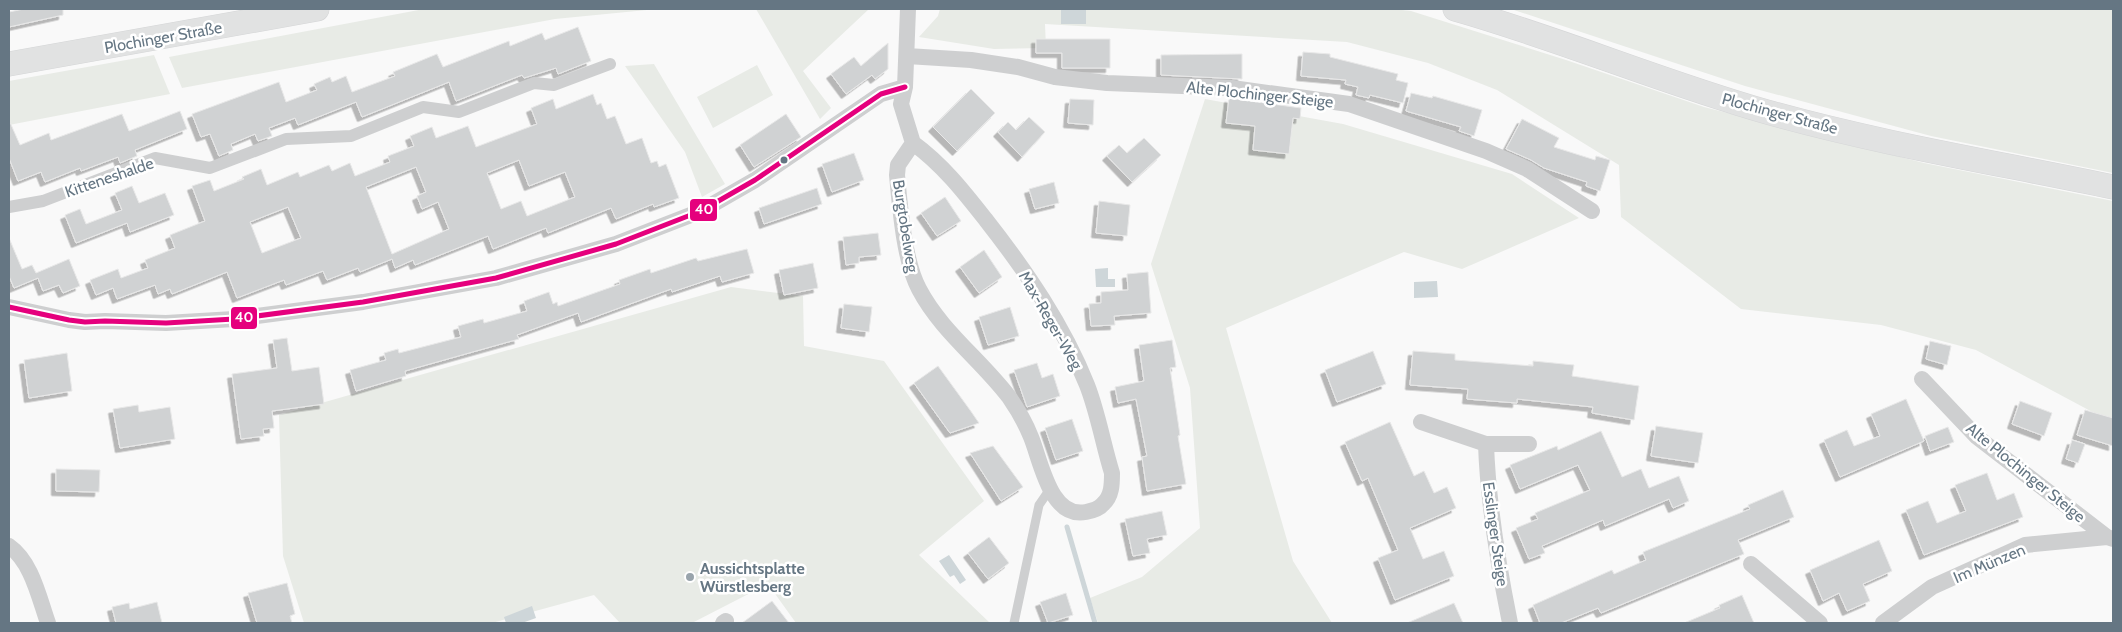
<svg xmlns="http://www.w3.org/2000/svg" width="2122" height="632" viewBox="0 0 2122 632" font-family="Cabin,sans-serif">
  <defs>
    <filter id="shadow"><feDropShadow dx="-4.5" dy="4.5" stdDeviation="0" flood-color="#0004"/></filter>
  </defs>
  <rect width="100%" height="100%" fill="#f9f9f9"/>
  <path fill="#e8ebe6" d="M424,9H657L555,19L182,88L169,57Z
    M756,9H869L803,71L831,108L820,119Z
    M940,9H1393L1411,11L1566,60L1704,107L1924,163L2113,201V423L1976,350L1881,325L1741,309L1621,217L1619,165L1497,90L1428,63L1347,42L1045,24L1046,48L994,49L919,37L938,16Z
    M1511,9H2113V173L1931,136L1745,86Z
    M154,55L170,94L9,125V81Z
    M654,64L725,184L702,197L685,152L625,66Z
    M757,65L773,95L713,128L697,97Z
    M1205,99L1343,124L1512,174L1579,218L1462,269L1404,252L1226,328L1293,561L1332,623H1098L1090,598L1142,577L1200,528L1190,388L1151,264Z
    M731,287L803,296L804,346L884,361L984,501L919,555L990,623H796L768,584L692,623H620L594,595L492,623H304L283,556L279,415Z"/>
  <path fill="#ced6d9" d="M1061,10H1086V24H1061Z
    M1108,268V279H1115V287H1096L1095,269Z
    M1437,281L1438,297L1414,298V282Z
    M949,555L966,580L960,584L954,575L950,577L939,561Z
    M532,606L536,618L522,623H506L504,617Z"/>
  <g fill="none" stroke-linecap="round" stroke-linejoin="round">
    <path stroke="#ced6d9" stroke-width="5" d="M1067,527L1095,623"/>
  </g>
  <path fill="#d0d2d3" stroke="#e8e8e8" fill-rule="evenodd" filter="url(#shadow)" d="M24,9H63V15L9,27V12Z
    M578,27L591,61L558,74L556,68L524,78L522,75L456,101L449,82L362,117L356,102L298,125L295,118L269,128L272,136L258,141L255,134L231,144L233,150L219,156L210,134L201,137L192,114L279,82L286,102L317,90L314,84L330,77L332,82L346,76L352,92L395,76L393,72L437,54L443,67L509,41L510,46L542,33L545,40Z
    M1036,39H1110V68H1062V53H1036Z
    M888,43V69L875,79L872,75L846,94L831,74L854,57L861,66Z
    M1303,52L1330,54V57L1398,74L1396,80L1408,83L1403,103L1370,95L1369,98L1356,95L1358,87L1345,84L1346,80L1301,76Z
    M1242,54V79L1161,75V55Z
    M971,89L995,113L957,151L933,127Z
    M1411,93L1432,98L1433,96L1482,110L1474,136L1459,131L1461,127L1406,111Z
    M593,94L597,105L601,103L607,119L615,116L626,144L642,138L651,163L657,161L659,167L666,164L679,198L654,207L653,204L616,219L611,208L548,233L546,228L493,249L488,236L415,265L413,260L395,268L392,259L360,272L358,268L327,280L323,271L286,285L284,280L237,298L227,272L172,294L170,289L158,294L155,285L117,299L113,288L96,295L90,280L118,269L121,278L148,268L145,260L175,248L170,235L205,221L192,186L210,180L214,191L244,179L242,177L261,169L267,185L298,172L300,177L329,165L332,171L350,163L355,176L390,162L388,156L414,146L410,136L432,127L436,138L468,126L476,147L537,124L531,108L553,99L556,109ZM519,160L529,186L565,172L575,197L527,216L521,201L501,209L487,173ZM416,167L426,192L417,196L422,209L438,202L449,229L392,254L366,187ZM288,207L301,238L262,253L250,222Z
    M1229,98L1301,108L1300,119L1293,118L1289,154L1253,150L1255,126L1226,123Z
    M1070,99L1094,100L1093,125L1068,123Z
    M180,111L187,129L135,150L137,156L120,163L118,157L81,171L80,168L45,182L41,172L18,181L9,158V120L20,145L49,133L51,140L122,114L129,131Z
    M786,114L801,137L754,167L740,145Z
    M1029,117L1045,132L1022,157L998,132L1008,122L1016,130Z
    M1522,119L1559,138L1554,147L1595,160L1596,156L1610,160L1600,191L1586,186L1587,182L1544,168L1531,160L1506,149Z
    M1144,138L1161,155L1132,182L1107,156L1119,145L1127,153Z
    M854,153L864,180L832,192L822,164Z
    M1054,182L1059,203L1035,209L1029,189Z
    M132,186L139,203L165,193L174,215L130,232L127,223L76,243L65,215L80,209L86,224L122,210L115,193Z
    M817,188L822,204L764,224L759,208Z
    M945,197L961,221L937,236L921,213Z
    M1099,201L1130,205L1127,236L1096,233Z
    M878,233L881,255L859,257V263L846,265L843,237Z
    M9,238L22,269L32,265L36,273L69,259L80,286L63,293L59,285L43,291L38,278L14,288L9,276Z
    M747,249L754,273L722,282L720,276L672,292L671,289L581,322L578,313L517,335L519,339L405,371L406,376L356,391L350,370L386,360L384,353L398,349L399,353L461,337L458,326L483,319L484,323L527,311L524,301L549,292L553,304L557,302L558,306L620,284L619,280L650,269L651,273L696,258L698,261Z
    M984,250L1002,277L979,293L960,267Z
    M813,263L818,288L784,295L779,270Z
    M1148,272L1151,313L1114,316L1115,325L1091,326L1089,304L1101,303V292L1128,290L1127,274Z
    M844,304L872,307L869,332L841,328Z
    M1010,307L1019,336L988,345L979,317Z
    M287,338L292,371L319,367L324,404L272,411L274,428L263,429L264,436L241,439L232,374L277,368L273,340Z
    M1172,340L1176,367L1170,368L1180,435L1178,436L1186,484L1147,491L1142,457L1147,456L1136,399L1118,403L1115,387L1144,381L1139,345Z
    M1930,341L1951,346L1947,365L1926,359Z
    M1373,351L1386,384L1337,402L1325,370Z
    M1413,351L1455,354V360L1533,366V361L1574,365L1572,376L1639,386L1634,420L1592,413L1593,407L1517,399V403L1467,399L1468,389L1410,385Z
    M67,353L72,391L29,398L24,360Z
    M1037,363L1042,378L1053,374L1060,396L1027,407L1014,370Z
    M938,366L970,410L979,423L950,433L914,383Z
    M1906,399L1924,441L1840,477L1824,440L1847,430L1854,446L1880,436L1871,414Z
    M2020,401L2052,413L2044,436L2012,424Z
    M138,405L139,412L170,407L175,439L120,448L113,409Z
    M2085,410L2113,418V446L2077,435Z
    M1072,419L1083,451L1056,460L1045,428Z
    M1390,422L1414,476L1424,471L1434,493L1447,487L1456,508L1410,528L1423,559L1444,551L1454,576L1395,600L1378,558L1398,550L1368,478L1362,481L1345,442Z
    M1656,426L1703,433L1698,463L1651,456Z
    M1948,427L1954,442L1930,451L1925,436Z
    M1601,431L1622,477L1641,469L1649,488L1679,476L1689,501L1673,508L1669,499L1605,526L1603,520L1542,546L1545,553L1529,559L1516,528L1538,519L1535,513L1590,490L1578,465L1520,489L1510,465L1557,446L1558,450Z
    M2072,440L2085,444L2078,463L2066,459Z
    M993,446L1023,487L1001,501L970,453Z
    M56,469L100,470L99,492L56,491Z
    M1987,473L1997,500L2014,493L2023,517L1924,555L1906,510L1928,501L1937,523L1966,511L1955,485Z
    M1783,490L1794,517L1738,540L1744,554L1601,613L1598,608L1561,623H1540L1533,605L1612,570L1614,574L1646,560L1643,552L1750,509L1748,505Z
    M1162,511L1167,535L1147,539L1150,553L1133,556L1125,519Z
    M989,537L1009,563L988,579L968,553Z
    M1879,540L1892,571L1863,584L1870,601L1847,611L1839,593L1823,601L1810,570Z
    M287,583L295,614L290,616L292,623H257L248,593Z
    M1066,593L1073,615L1048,623L1040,602Z
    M1742,595L1754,623H1684L1720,608L1719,605Z
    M772,601L789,623H742Z
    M157,602L162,623H116L112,607L129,603L130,609Z
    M1454,603L1463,623H1407Z"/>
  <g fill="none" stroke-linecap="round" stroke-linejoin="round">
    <g stroke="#d5d6d7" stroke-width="25">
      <path id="secondary" d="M1455,9C1561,39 1661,82 1767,112C1881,144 1998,163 2113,187
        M9,64L317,9"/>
    </g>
    <path stroke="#cecfd0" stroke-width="9" d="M1014,623L1039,505L1050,489"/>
    <path stroke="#cecfd0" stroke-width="12" d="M9,207L43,201L155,158L210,168L286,139L351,136L423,107L459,112L534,83L554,85L610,64"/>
    <path stroke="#cecfd0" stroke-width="16" d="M908,9L905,87L901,104L913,143
      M907,56L971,60L1018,67L1055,77L1107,83L1232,88L1349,104L1486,151L1527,169L1592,211
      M913,143C943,165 964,192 986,220C1026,271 1063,325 1087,385C1098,413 1103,444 1112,473C1112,484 1112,496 1103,504C1099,509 1091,511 1086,512C1050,519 1041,461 1031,437C1025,422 1018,410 1009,397C981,360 941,331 919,289C904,261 900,207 897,175L898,165Z
      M9,307L69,320L85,322L105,321L166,323L234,319L363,302L496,278L616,244L701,211L755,180L881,94L905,87
      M1922,379L1977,437L2107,537L2113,539
      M1421,422L1486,444H1529
      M1486,444C1488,505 1498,564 1510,623
      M9,546C32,562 39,598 48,623
      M1751,564L1820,623
      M723,623L726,621
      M1883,623L1932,587L2025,545L2107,537"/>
    <use href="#secondary" stroke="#e1e2e2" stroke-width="24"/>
    <g stroke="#fff" stroke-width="9">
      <path id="bus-1" d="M9,307L69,320L85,322L105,321L166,323L234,319L363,302L496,278L616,244L701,211L755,180L881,94L905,87"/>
    </g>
    <use href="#bus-1" stroke="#e5007d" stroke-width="5"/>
  </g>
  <circle fill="#657683" stroke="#fff" stroke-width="2" cx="784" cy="160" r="4.5"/>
  <circle fill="#99a4ac" stroke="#fff" stroke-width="2" cx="690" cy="577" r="5"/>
  <g text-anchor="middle" stroke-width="5" stroke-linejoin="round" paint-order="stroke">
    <g font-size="16" fill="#657683" stroke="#fff">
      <text transform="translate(163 37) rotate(-10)" y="6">Plochinger Straße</text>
      <text transform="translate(1260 94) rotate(6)" y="6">Alte Plochinger Steige</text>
      <text transform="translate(1780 113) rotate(15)" y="6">Plochinger Straße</text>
      <text transform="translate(109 177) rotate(-19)" y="6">Kitteneshalde</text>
      <text transform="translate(906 226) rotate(81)" y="6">Burgtobelweg</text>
      <text transform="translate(1051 320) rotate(60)" y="6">Max-Reger-Weg</text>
      <text transform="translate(2026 472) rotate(39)" y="6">Alte Plochinger Steige</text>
      <text transform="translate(1496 534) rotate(82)" y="6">Esslinger Steige</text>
      <text transform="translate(1989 563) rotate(-23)" y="6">Im Münzen</text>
    </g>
    <g font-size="16" font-weight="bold" fill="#657683" stroke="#fff" text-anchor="start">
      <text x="700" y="574">Aussichtsplatte<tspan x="700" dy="18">Würstlesberg</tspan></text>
    </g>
  </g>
  <g stroke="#fff" stroke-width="2">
    <rect x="689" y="198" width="29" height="24" rx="5" fill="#e5007d"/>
    <rect x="230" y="306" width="28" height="24" rx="5" fill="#e5007d"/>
  </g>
  <g font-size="14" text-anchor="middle" font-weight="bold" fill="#fff">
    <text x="704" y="214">40</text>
    <text x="244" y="322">40</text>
  </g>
  <rect width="2122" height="632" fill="none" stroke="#657683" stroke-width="20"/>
</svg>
